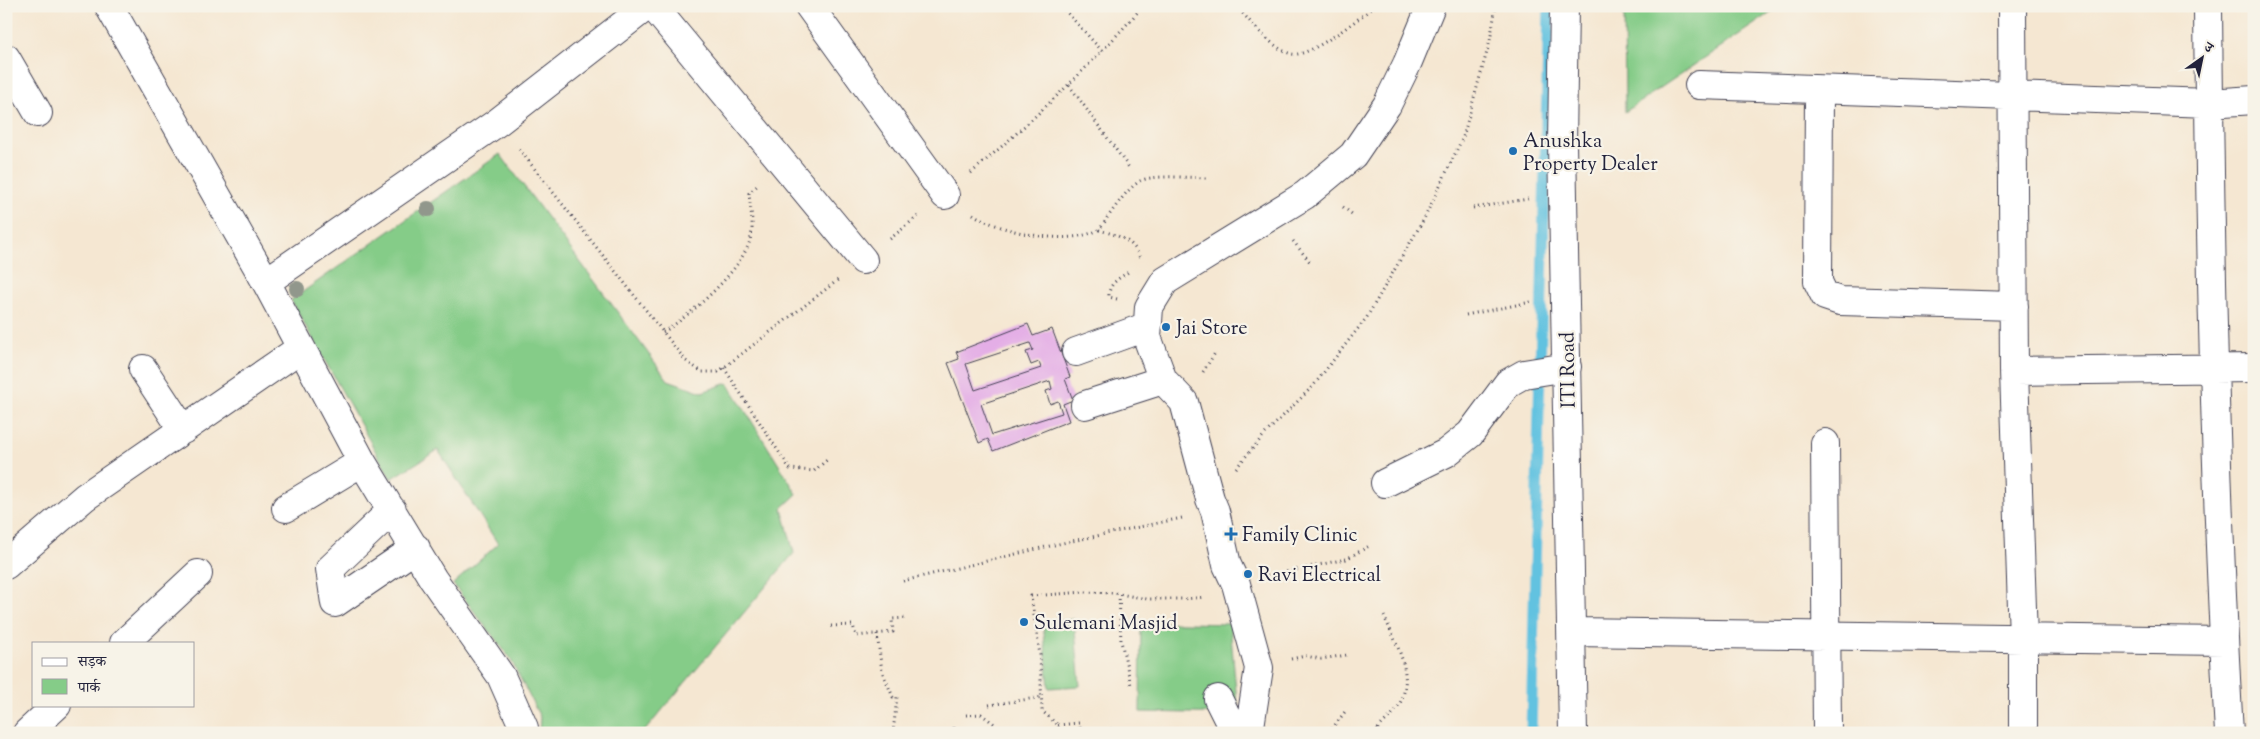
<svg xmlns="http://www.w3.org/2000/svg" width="2260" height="739" viewBox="0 0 2260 739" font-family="'Sorts Mill Goudy','Noto Serif Devanagari',serif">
  <rect width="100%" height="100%" fill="#f7f3e8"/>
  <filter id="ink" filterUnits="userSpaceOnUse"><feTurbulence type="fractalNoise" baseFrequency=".02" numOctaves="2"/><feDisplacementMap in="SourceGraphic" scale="10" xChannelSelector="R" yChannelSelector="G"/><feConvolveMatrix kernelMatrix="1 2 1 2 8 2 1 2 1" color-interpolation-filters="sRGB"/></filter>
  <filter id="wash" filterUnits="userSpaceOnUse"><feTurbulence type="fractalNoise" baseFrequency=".0096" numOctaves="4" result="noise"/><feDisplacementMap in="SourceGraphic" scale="20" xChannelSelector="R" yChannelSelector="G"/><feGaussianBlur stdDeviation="1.12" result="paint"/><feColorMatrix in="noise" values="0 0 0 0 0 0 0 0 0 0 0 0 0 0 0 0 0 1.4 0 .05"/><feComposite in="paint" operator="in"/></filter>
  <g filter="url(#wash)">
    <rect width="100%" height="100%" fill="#f5e7d2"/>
    <path fill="#85cc88" stroke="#547762" d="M1624,6H1781L1625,112Z
      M500,154L668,380L702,392L728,383L797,494L782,508L794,553L643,733H539L540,717L510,658L453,584L498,544L438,450L391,479L291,300Z
      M1074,619L1080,686L1049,688L1043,623Z
      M1141,622L1230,624L1238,714L1140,712Z"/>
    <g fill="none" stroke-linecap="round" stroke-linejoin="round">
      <path stroke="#62c2e0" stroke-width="11" d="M1531,733L1549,6"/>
    </g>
    <g id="blocks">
      <path fill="#e4aee6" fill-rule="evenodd" d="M1028,324L1033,336L1052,329L1070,377L1065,379L1073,400L1063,404L1069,421L993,451L988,439L979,443L948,363L959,359L956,352ZM1030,343L1033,350L1026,352L1031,365L1039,362L1041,368L975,390L966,364ZM1050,381L1052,389L1046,391L1050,404L1058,401L1062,413L992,435L981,404Z"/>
    </g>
  </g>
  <g filter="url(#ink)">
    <use href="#blocks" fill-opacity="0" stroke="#424052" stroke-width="1"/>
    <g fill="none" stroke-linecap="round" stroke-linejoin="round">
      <g stroke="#424052" stroke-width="30">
        <path id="minor" d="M109,6L266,282L362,462L433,579L501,676L524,728V733
          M653,6L863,260
          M809,6L945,195
          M1564,6L1562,143L1573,733
          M2012,6L2014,371L2023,638V733
          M2208,6C2210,248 2215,491 2229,733
          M6,58L38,113
          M1699,85L2209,103L2254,100
          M1819,90L1818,282L1825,296L1840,301L2014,306
          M266,282L498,122L647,6
          M1076,352L1148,326
          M143,369L183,430
          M2014,371L2254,368
          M1085,405L1163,380
          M1825,443L1827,733
          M1385,483L1446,453L1470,434L1508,383L1524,374L1567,367
          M286,508L362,462
          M392,510L330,569L335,603L416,548
          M6,565L85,497L301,348
          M1572,632L2224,641
          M124,643L198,574
          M1218,699L1235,733
          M27,733L57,705
          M1249,733L1259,668L1236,584L1227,565L1215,511L1210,499L1184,402L1163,380L1147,337L1149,307L1165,281L1305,195L1353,155L1387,105L1407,64L1431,6"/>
      </g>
      <path stroke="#424052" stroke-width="3" stroke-dasharray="1 4" stroke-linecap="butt" d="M1061,6L1103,52
        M1236,6C1249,20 1273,50 1292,54C1310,58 1359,18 1375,6
        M1069,85L1130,169
        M519,149L686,361L702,372H718L838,280
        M971,173C1032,121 1090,67 1143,6
        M1343,207L1352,214
        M1473,208L1528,199
        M973,214C1000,232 1067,247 1098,230C1101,228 1105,222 1107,218C1117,205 1126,190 1140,181C1153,174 1193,178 1209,178
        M1099,230C1117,235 1135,240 1140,259
        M890,239L918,216
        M1293,241L1310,262
        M1117,299L1109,297C1108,283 1120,278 1130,271
        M1466,315L1531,302
        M663,332C689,317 746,267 751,236C754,223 750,207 749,193L758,185
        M724,368L790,469L814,471L828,459
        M1203,372L1215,353
        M1236,468L1265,434L1314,385L1367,317L1424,219L1463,137L1490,41L1496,6
        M1267,576L1346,559L1371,545
        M903,581L1058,544L1182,518
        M1119,594L1121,641L1131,685
        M831,626L853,625L856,636L893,632L892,619L905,618
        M877,634L882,671L893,697H897L893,733
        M1291,659L1306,656L1321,659L1347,655
        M989,705L1043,697
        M966,715L981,714L996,725L997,733
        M1058,725L1079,723L1081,732L1114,729V733
        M1377,729L1382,733
        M954,733V726
        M1059,733L1058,725L1042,711L1040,655L1031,596L1085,592L1114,593L1147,599H1185L1205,597
        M1329,733L1347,709
        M1375,733C1381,723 1392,717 1398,707C1416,676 1397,646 1384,616"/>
      <use href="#minor" stroke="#fff" stroke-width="28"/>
    </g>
    <g fill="#91978c">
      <circle cx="428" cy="209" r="8"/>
      <circle cx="297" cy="289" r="8"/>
    </g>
  </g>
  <g fill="#1f6fb2" stroke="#f7f3e8" stroke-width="2">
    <circle cx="1513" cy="151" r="5"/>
    <circle cx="1166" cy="327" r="5"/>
    <path d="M1228.5 526.5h5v5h5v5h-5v5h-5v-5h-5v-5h5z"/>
    <circle cx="1248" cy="574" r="5"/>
    <circle cx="1024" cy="622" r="5"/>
  </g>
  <g text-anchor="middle" stroke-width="4.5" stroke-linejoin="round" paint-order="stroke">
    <g font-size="20" fill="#22223b" stroke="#f7f3e8" text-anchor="start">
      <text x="1523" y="147">Anushka<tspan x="1523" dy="23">Property Dealer</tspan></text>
      <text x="1176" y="334">Jai Store</text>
      <text x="1242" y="541">Family Clinic</text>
      <text x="1258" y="581">Ravi Electrical</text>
      <text x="1034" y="629">Sulemani Masjid</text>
    </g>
    <g font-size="20" fill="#22223b" stroke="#f7f3e8">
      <text transform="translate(1567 370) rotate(-91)" y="7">ITI Road</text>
    </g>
  </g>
  <rect width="2260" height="739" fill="none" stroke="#f7f3e8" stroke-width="25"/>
  <rect x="32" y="642" width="162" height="65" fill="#f7f3e8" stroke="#a29fa3"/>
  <rect x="42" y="658" width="25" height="8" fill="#ffffff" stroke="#a29fa3"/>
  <text x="78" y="666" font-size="15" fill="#22223b">सड़क</text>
  <rect x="42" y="679" width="25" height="15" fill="#85cc88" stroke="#a29fa3"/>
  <text x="78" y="692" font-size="15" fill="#22223b">पार्क</text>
  <g transform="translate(2202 58) rotate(33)" stroke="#f7f3e8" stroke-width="4" paint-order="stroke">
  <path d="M0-4L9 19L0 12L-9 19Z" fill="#22223b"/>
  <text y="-8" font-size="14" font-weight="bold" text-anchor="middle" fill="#22223b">उ</text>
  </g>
</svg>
